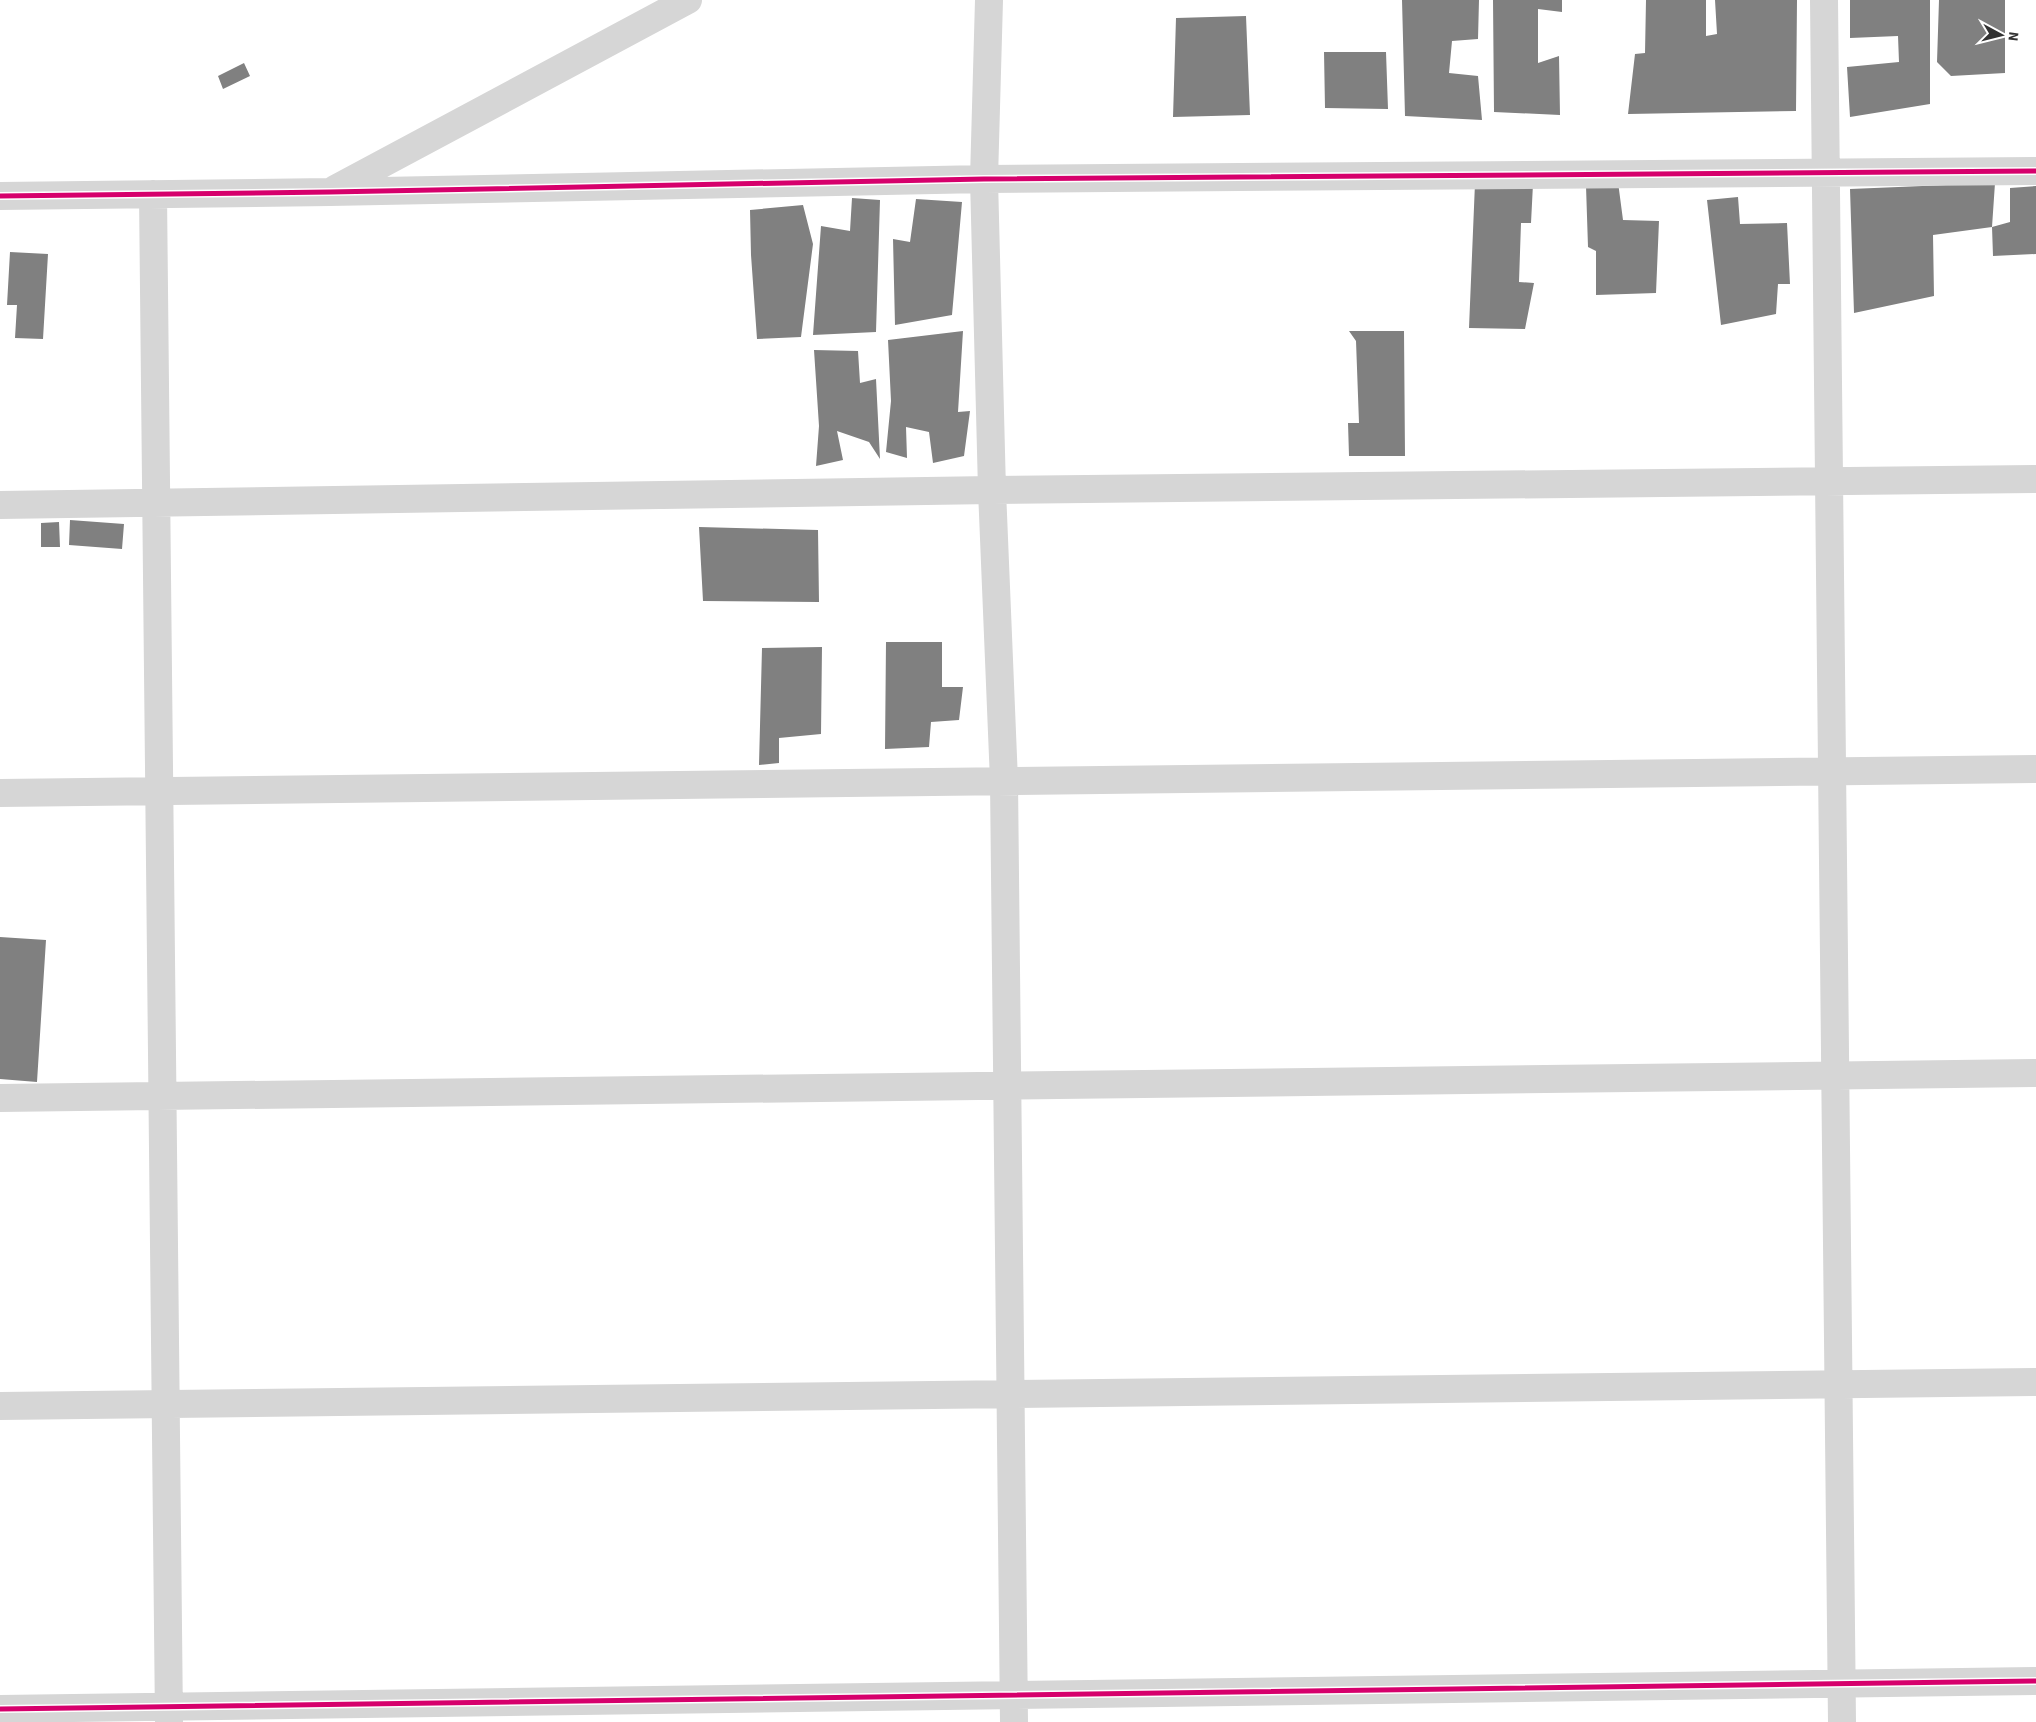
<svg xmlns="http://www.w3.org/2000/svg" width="2036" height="1722" viewBox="0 0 2036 1722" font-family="'Source Sans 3',sans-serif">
  <rect width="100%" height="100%" fill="#fff"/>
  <path fill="#808080" d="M1402,0H1479L1478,39L1452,41L1449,73L1478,76L1482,120L1405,116Z
    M1493,0H1562V12L1538,9V63L1559,56L1560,115L1494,112Z
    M1646,0H1706V36L1717,34L1715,0H1797L1796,111L1628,114L1635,54L1645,53Z
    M1850,0H1930V104L1850,117L1847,67L1899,62L1898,36L1850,38Z
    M1939,0H2005V73L1951,76L1937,62Z
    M1246,16L1250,115L1173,117L1176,18Z
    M1324,52H1386L1388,109L1325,108Z
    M244,63L250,76L223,89L218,76Z
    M1618,182L1623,220L1659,221L1656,293L1596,295V251L1588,247L1586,186Z
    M1475,183L1533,184L1531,223H1521L1519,282L1534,283L1525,329L1469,328Z
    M1995,183L1992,227L2010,222V188L2036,186V254L1993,256L1992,227L1933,235L1934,296L1854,313L1850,189Z
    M1738,197L1740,224L1787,223L1790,284H1778L1776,314L1721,325L1707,200Z
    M852,198L880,200L876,332L813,335L821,226L850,231Z
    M916,199L962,202L952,315L895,325L893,239L910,242Z
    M803,205L813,244L801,337L757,339L751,255L750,210Z
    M10,252L48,254L43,339L15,338L17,305H7Z
    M963,331L958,412L970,411L964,456L933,463L929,432L906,427L907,458L886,452L891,401L888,340Z
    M1349,331H1404L1405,456H1349L1348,423H1359L1356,341Z
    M814,350L858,351L860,383L876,379L880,459L869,442L837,431L843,460L816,466L819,426Z
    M70,520L124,524L122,549L69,545Z
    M59,522L60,547H41V523Z
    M699,527L818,530L819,602L703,601Z
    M886,642H942V687H963L959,720L931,722L929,747L885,749Z
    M822,647L821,734L779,738V763L759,765L762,648Z
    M0,937L46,940L37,1082L0,1079Z"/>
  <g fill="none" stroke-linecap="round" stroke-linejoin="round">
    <path stroke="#d6d6d6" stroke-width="28" d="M989,0L984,179L992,490L1004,781L1014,1722
      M1824,0L1842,1722
      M335,189L688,0
      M153,194L169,1722
      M0,196L330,192L984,179L2036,171
      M0,505L992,490L2036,479
      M0,793L2036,769
      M0,1098L2036,1073
      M0,1406L2036,1382
      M0,1709L2036,1681"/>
    <g stroke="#fff" stroke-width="8">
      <path id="cycleway" d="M0,196L330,192L984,179L2036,171
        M0,1709L2036,1681"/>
    </g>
    <use href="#cycleway" stroke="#d6006c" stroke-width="5"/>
  </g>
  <g transform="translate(2001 35) rotate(97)" stroke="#ffffff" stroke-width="4" paint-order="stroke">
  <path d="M0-4L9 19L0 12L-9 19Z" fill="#323232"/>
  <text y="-8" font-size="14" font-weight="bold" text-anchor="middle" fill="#323232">N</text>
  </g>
</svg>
